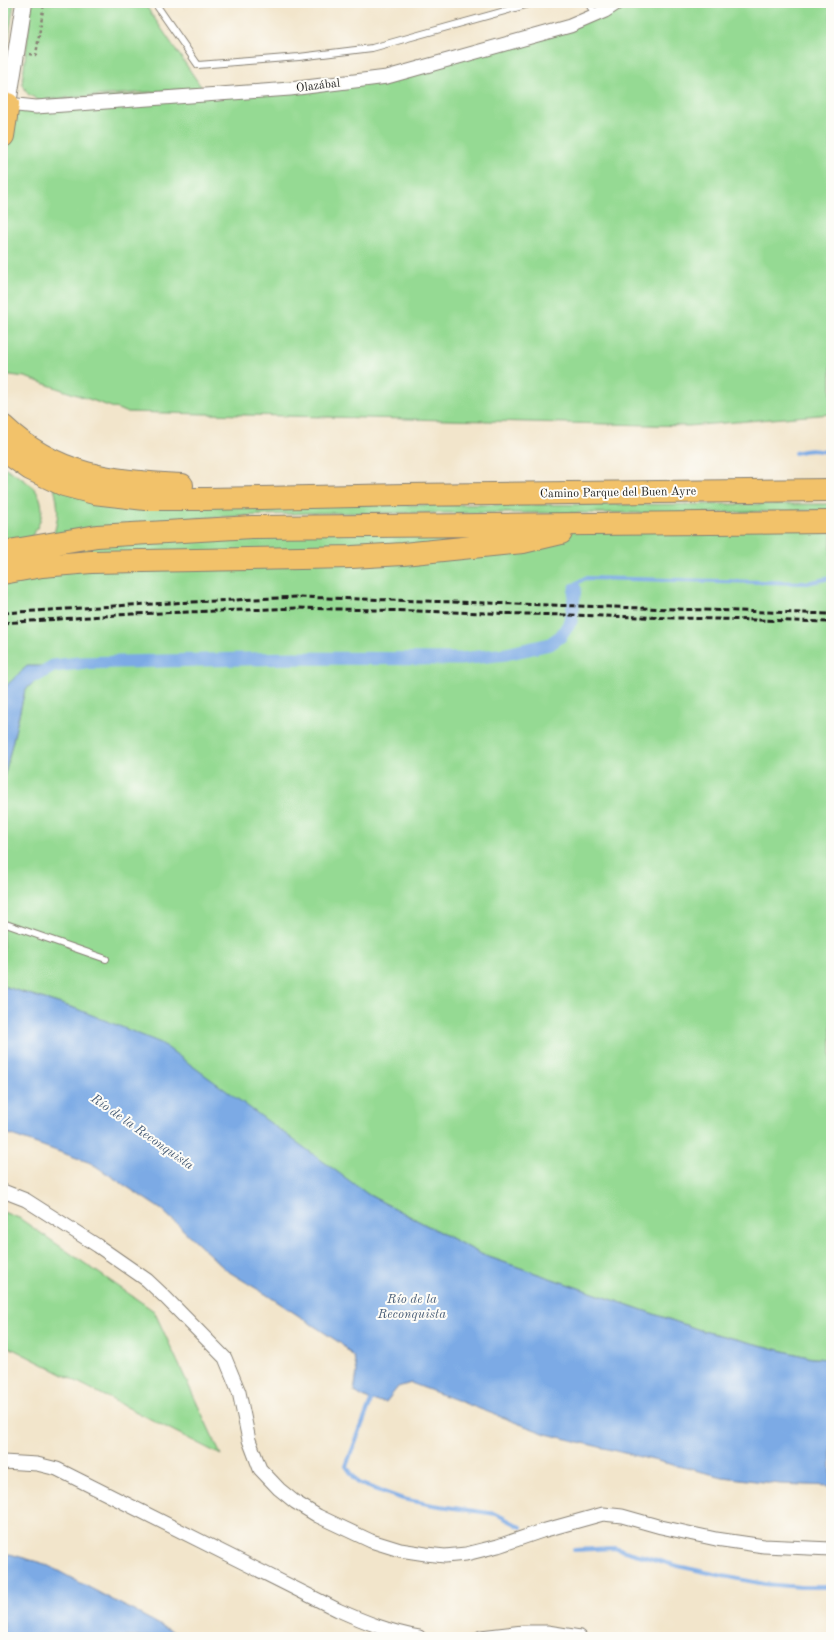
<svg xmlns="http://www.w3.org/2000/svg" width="834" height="1640" viewBox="0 0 834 1640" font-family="'Old Standard TT',serif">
  <rect width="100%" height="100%" fill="#fdfcf7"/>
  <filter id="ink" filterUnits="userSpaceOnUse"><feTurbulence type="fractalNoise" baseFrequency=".025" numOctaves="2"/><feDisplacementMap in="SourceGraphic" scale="8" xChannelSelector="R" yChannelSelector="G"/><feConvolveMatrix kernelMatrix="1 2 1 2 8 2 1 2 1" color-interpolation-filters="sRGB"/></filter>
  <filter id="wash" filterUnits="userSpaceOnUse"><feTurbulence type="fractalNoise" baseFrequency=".012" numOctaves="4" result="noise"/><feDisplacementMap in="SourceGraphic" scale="16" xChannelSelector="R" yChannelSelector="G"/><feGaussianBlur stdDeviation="0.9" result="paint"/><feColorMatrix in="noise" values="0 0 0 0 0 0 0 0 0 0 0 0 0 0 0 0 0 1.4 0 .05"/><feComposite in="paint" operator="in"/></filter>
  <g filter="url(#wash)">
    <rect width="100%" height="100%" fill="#f2e5cb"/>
    <path fill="#95da93" stroke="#587b58" d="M3,3H14L4,69L8,89L3,103Z
      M32,3H144L202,88L38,100L28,94L22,84Z
      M617,3H831V414L688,426L126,412L25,377L3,374V136L8,104L387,77L570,26Z
      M3,466C11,472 31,483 36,491C47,506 41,527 29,539L53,536C59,519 59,506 54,488L381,505L831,504V510L710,513H309L200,518L107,529L3,546Z
      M831,522V1359L812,1358L703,1331L483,1255L369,1195L77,1009L3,986V782L25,690L52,666L7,685L3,692V552L97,536Z
      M3,1212L19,1218L154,1311L221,1455L3,1344Z"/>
    <path fill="#7baae5" stroke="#4c6380" d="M27,666H53L25,690L3,782V692L7,685Z
      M3,986L77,1009L161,1043L369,1195L483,1255L703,1331L812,1358L831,1359V1486L780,1484L723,1477L546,1434L411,1383L398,1387L386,1402L371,1401L354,1392L357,1372L354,1357L340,1343L267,1295L226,1270L162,1210L91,1163L3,1132Z
      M10,1554L45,1564L183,1637H3V1555Z"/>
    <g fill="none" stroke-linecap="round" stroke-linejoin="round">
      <path stroke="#7baae5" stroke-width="4" d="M795,453C808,449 818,450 831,453
        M575,589L577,583L585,578L807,583L831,578
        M371,1401L346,1466L358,1483L403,1499L433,1505L496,1514L521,1527
        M574,1550L614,1548L678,1566L723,1576L765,1584L801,1587H831"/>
      <path stroke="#7baae5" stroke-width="13" d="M38,675L53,666L79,663L292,658L460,659L506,654L550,644L561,636L571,621L575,589"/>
    </g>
  </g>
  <g filter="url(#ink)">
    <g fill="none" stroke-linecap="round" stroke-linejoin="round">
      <g stroke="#878074" stroke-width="8">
        <path id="service" d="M155,3L198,65L299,57L372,48L533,3
          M588,3L596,15
          M3,923L106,959"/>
      </g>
      <g stroke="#878074" stroke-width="15">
        <path id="minor" d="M8,104L36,107L290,89L387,77L570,26L605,11L617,3
          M3,1191L26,1200L98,1246L147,1280L164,1296L225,1358L239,1392L249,1440L260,1469L279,1489L295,1502L318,1516L371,1541L400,1550L426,1554L445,1556L466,1554L498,1546L542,1531L603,1514L622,1516L661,1527L716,1539L764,1546L831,1549
          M3,1462L37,1464L57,1469L338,1610C365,1622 390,1632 419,1637
          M481,1637L523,1632H547L580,1637"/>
      </g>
      <g stroke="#878074" stroke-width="18">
        <path id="tertiary" d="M8,104L24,3"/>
      </g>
      <g stroke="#878074" stroke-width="24">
        <path id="motorway" d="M3,136L8,104
          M3,426C55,476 114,482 182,485
          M3,450L30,469L64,485L94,493L145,499H206L405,495L831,490
          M3,552L97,536L252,527L831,522
          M3,573L42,566L91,562L352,557L403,554L523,542L561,533"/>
      </g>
      <path stroke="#878074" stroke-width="2.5" stroke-dasharray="3 3" stroke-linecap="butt" d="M29,54L36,55L44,3"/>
      <use href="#service" stroke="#fff" stroke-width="6"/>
      <use href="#minor" stroke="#fff" stroke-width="13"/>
      <use href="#tertiary" stroke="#fff" stroke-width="16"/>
      <use href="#motorway" stroke="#f2c26a" stroke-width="22"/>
      <path stroke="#1c1c1c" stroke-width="3" stroke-dasharray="6 3" stroke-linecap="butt" d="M3,613L130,605L297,597L831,614
        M3,623L132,614L299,608L831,622"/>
    </g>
  </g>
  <g text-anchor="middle" stroke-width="4" stroke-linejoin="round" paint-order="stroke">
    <g font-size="12" fill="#1c1c1c" stroke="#fdfcf7">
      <text transform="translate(318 85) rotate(-7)" y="4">Olazábal</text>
      <text transform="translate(618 492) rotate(-1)" y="4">Camino Parque del Buen Ayre</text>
    </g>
    <g font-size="13" font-style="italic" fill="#475c76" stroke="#fdfcf7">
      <text transform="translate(143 1131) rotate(35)" y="5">Río de la Reconquista</text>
      <text x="412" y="1303">Río de la<tspan x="412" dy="15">Reconquista</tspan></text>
    </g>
  </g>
  <rect width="834" height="1640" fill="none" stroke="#fdfcf7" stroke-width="16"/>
</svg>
